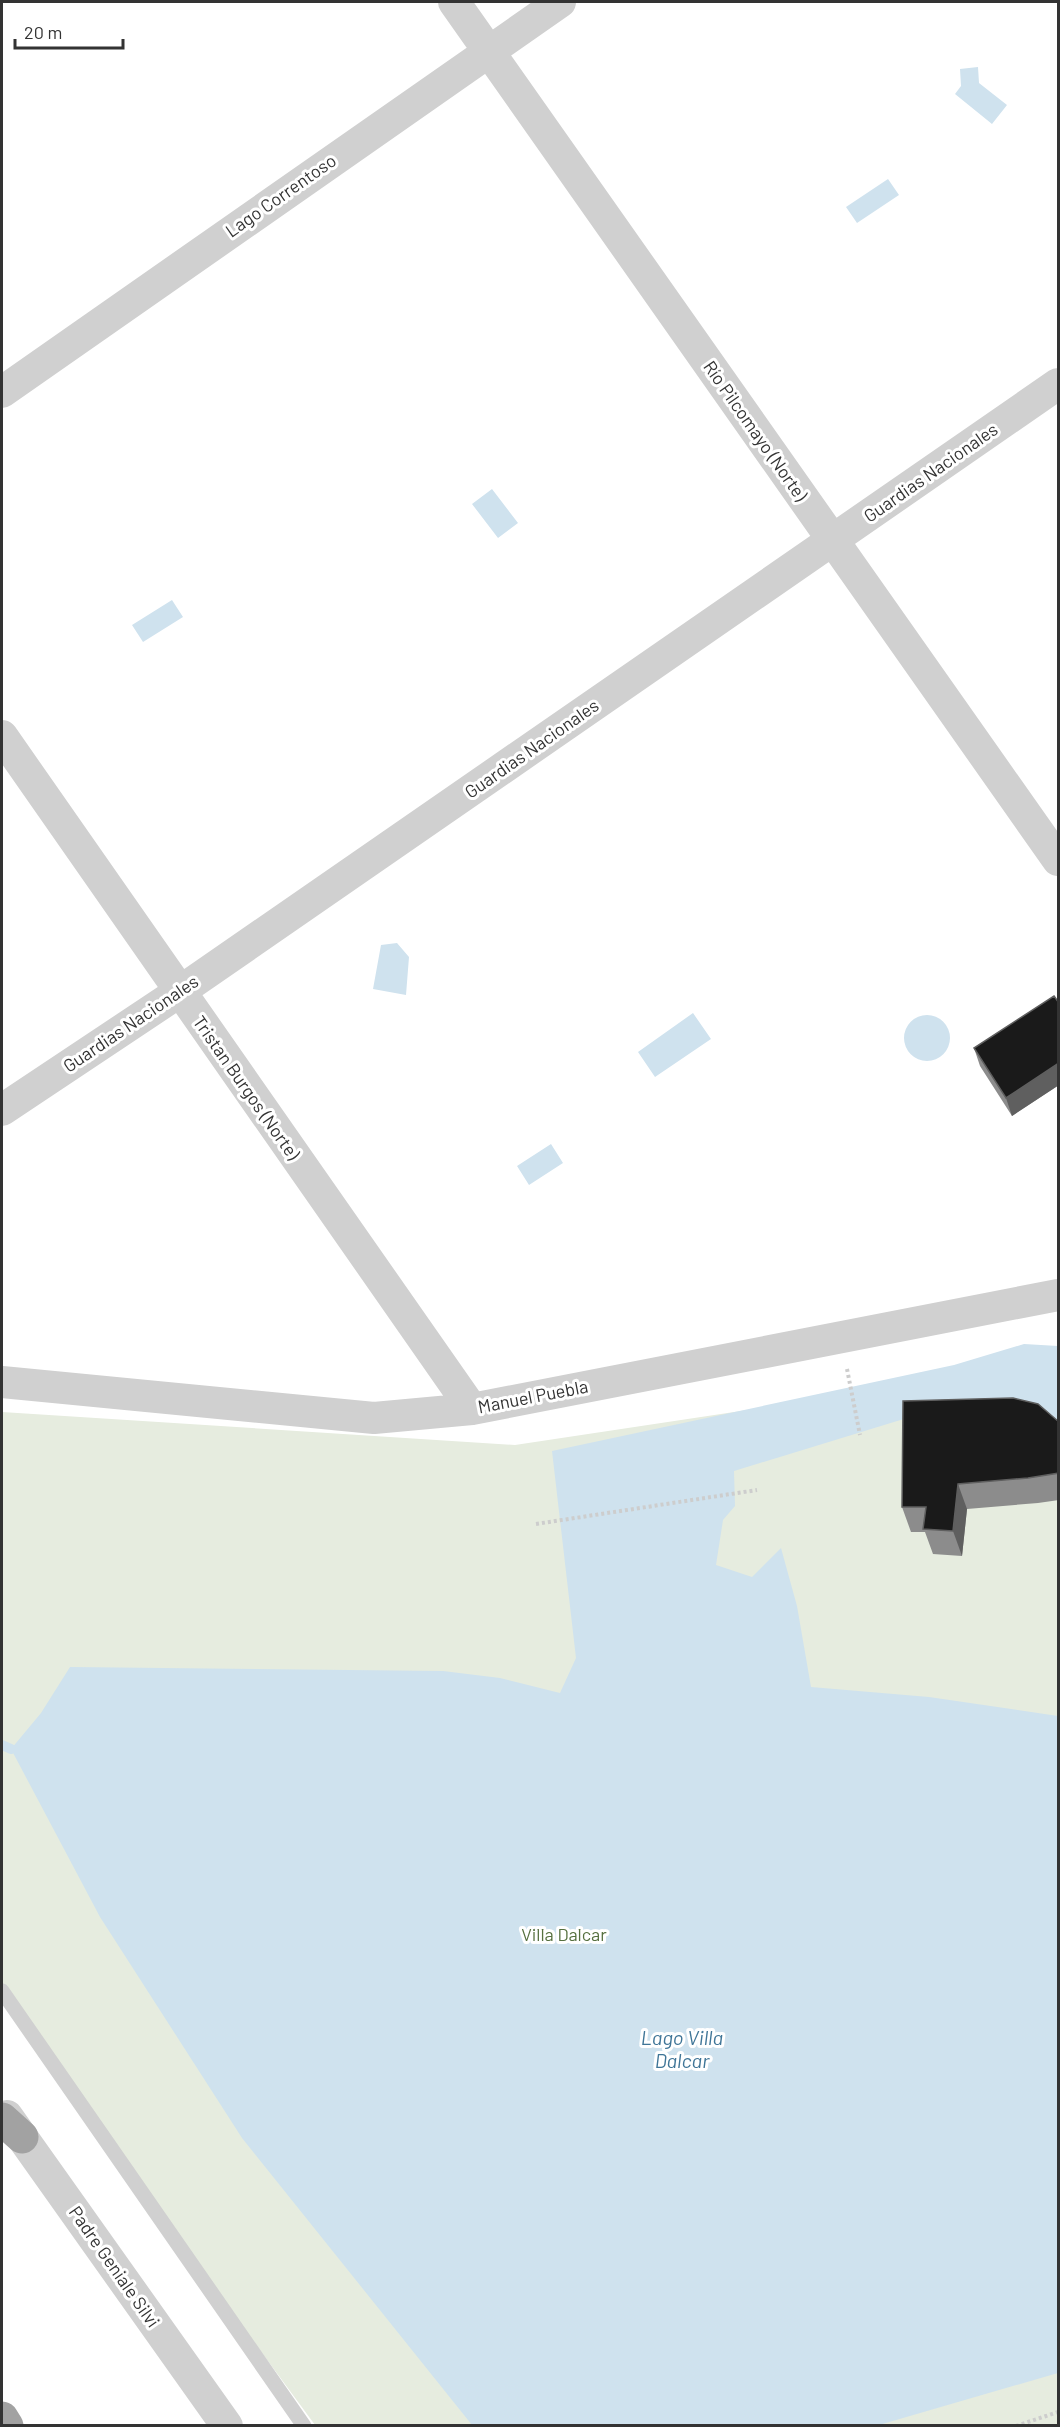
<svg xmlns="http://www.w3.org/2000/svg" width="1060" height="2427" viewBox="0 0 1060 2427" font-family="Barlow,sans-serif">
  <rect width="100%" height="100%" fill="#fff"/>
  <path fill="#e6ecdf" d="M1058,1363V2425H315L2,1999V1412L515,1445Z"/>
  <path fill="#cfe2ee" d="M978,67L979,83L1007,105L992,124L955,94L961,86L960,69Z
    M888,179L899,195L857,223L846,207Z
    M492,489L518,523L498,538L472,504Z
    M172,600L183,617L143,642L132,625Z
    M397,943L409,957L406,995L373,989L381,945Z
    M693,1013L711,1039L655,1077L638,1052Z
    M904 1038a23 23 0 1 1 46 0a23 23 0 1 1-46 0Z
    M551,1144L563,1163L529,1185L517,1166Z
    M1024,1344L1058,1346V1424L920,1414L734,1471L735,1506L723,1520L716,1565L752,1577L781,1548L797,1606L811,1687L929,1697L1058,1716V2373L879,2425H472L242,2138L100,1917L11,1749L41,1713L70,1667L443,1671L500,1678L560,1693L576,1658L552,1451L954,1365Z"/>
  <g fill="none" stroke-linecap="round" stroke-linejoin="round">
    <path stroke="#cfe2ee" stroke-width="10" d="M2,1745L11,1749"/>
    <path stroke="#cdcdcd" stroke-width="4" stroke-dasharray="3 3" stroke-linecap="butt" d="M847,1369L860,1435
      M536,1524L757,1490
      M1016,2426L1058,2412"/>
    <path stroke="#d0d0d0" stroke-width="15" d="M2,1991L304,2426"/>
    <path stroke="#d0d0d0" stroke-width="32" d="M454,2L1058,860
      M2,392L560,2
      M2,736L472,1409
      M2,1110L179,992L1058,384
      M2,1382L374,1418L472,1409L1058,1295
      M7,2116L227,2426"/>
    <path stroke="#a2a2a2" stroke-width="33" d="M2,2119L22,2137
      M2,2418L7,2426"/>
  </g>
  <path fill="#8c8c8c" d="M1059,1003V1085L1012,1116L980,1066L974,1048Z
    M1059,1422V1500L1038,1503L967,1509L962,1556L933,1554L925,1532H911L902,1507Z"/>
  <path fill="#5f5f5f" d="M1059,1063V1085L1012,1116L1006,1098Z
    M958,1484L967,1509L962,1556L953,1531Z"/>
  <path fill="#1a1a1a" stroke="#5f5f5f" stroke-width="1.5" d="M1054,996L1059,1003V1063L1006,1098L974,1048Z
    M1013,1398L1038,1404L1059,1422V1473L1028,1478L958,1484L953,1531L923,1529L926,1507H902L903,1401Z"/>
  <g text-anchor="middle" stroke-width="6" stroke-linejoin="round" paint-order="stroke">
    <g font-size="18" fill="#333" stroke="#fff">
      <text transform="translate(281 196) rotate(-35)" y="6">Lago Correntoso</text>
      <text transform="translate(755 431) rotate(55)" y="6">Río Pilcomayo (Norte)</text>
      <text transform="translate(931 473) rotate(-35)" y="6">Guardias Nacionales</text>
      <text transform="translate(532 749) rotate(-35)" y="6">Guardias Nacionales</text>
      <text transform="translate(131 1024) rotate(-34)" y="6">Guardias Nacionales</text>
      <text transform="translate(246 1088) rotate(55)" y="6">Tristan Burgos (Norte)</text>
      <text transform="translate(533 1397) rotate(-11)" y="6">Manuel Puebla</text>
      <text transform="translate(114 2267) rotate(55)" y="6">Padre Geniale Silvi</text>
    </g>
    <g font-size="18" fill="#56703f" stroke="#fff">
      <text x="564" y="1941">Villa Dalcar</text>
    </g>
    <g font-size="20" font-style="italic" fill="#3f7597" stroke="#fff">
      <text x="682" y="2045">Lago Villa<tspan x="682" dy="23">Dalcar</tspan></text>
    </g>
  </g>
  <rect width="1060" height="2427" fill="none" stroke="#333333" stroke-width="6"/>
  <path d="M15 39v9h108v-9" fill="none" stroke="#333333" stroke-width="3"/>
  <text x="24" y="39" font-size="18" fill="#333333" stroke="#ffffff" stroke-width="4.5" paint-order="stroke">20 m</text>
</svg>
